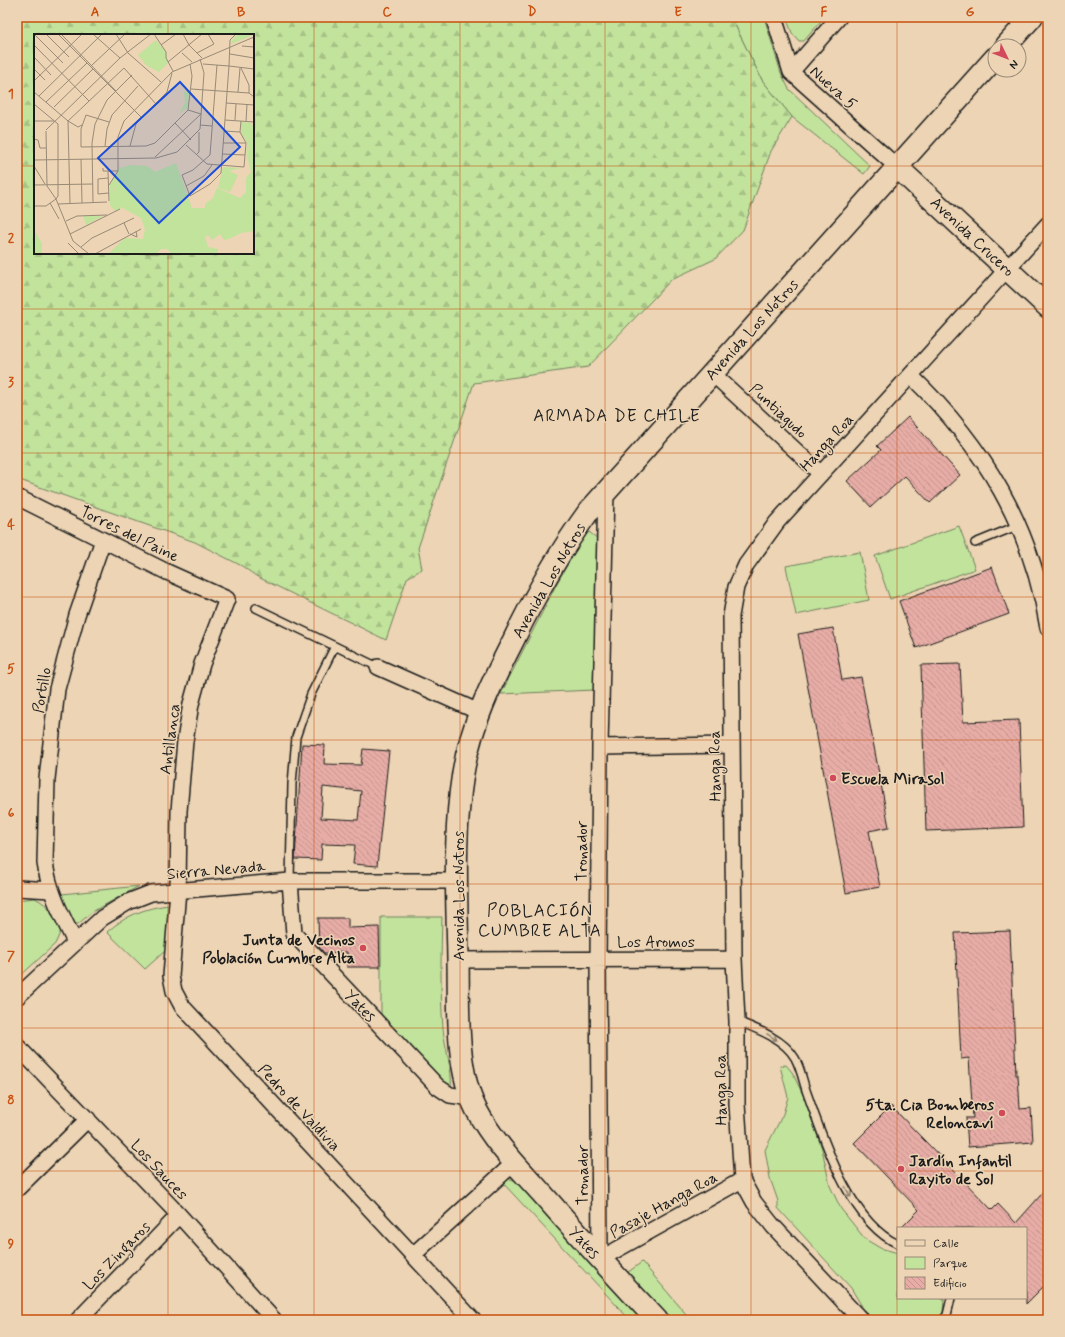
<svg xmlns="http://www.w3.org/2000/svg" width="1065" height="1337" viewBox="0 0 1065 1337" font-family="Mynerve,sans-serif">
  <defs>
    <pattern id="forest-firs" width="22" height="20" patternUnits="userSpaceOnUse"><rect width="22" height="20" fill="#c2e39c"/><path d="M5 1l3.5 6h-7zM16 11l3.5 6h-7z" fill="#a6c286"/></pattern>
    <pattern id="building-back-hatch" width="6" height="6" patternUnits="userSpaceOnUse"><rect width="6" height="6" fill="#e7aca6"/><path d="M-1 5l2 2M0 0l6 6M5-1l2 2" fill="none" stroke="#c6938e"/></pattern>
  </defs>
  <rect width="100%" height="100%" fill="#ecd4b4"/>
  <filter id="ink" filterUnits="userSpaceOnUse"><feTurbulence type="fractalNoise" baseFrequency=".025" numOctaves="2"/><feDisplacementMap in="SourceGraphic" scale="8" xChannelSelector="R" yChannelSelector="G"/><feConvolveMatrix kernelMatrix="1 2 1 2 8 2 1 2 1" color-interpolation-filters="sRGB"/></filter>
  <g filter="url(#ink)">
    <path fill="#c2e39c" stroke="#6f805c" d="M731,17H764L781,73L789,89L870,166L864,174L792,117L762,80Z
      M786,17H824L804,41H799L792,33Z
      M959,526L975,569L890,599L875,556Z
      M589,532L598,539L594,690L501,694L557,583L584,535Z
      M860,552L869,600L796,615L786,566Z
      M139,886L92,912L78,924H73L63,904L62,894Z
      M35,898C49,905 57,917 61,931L55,944L17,979V900Z
      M169,905L168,940L165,951L145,969L107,932C125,916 144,908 169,905Z
      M381,917H442C441,954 440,991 443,1028C444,1044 453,1072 451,1086L447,1088L440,1083L381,1014Z
      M786,1065L792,1072L804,1097L822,1149L830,1186L841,1209L865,1239L880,1248L898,1253V1298H944L943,1312L937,1320H873L866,1313L851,1288L778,1208V1201L770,1178L765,1150L783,1114L788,1097L780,1066Z
      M507,1178L520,1182L646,1320H630L502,1182Z
      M642,1262L691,1320H670L627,1273Z"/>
    <path fill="url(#forest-firs)" stroke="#6f805c" fill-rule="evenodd" d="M17,17H731L762,80L792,117L771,151L743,230L715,259L672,279L588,367L474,383L418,548L422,569L407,578L386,640L256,576L242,566L195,542L17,479ZM35,35H253V253H35Z"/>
    <path fill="url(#building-back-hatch)" stroke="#1c1c1c" fill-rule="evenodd" d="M908,417L960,475L930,503L905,476L871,507L847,481L881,450L877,446Z
      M992,567L1009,614L916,648L899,601Z
      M833,628L842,680L861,677L889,827L869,831L880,887L846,893L798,634Z
      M960,664L963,722L1019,720L1023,827L926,831L921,665Z
      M302,744L325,745L324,764L361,765L363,749L389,751L377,866L353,864L355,845L322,844L321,860L295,859ZM323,787L361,791L358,820L321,818Z
      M318,918H348V928L379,927L380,967H347V952L324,953L319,947Z
      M1010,931L1016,1075H1018L1020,1109L1031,1108L1033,1142L968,1147L966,1118H973L969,1058L961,1059L955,933Z
      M891,1106L992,1210L998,1204L1016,1223L1048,1187V1282L1026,1304V1228H901L919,1210L854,1143Z"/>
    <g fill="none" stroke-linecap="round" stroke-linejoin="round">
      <g stroke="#1c1c1c" stroke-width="10">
        <path id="service" d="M975,543L1019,525
          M256,608L378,667
          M290,881L292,784L296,737L311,694L335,646
          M737,1021C757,1029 784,1039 795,1058C801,1069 803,1082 807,1093C824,1140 850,1223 898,1244
          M943,1320L947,1315L951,1298"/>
      </g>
      <g stroke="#1c1c1c" stroke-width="18">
        <path id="minor" d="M774,17L791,72L896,166
          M791,72L839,17
          M712,373L821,474
          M911,376C984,446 1032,527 1048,628
          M606,491L600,747L598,959L600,1259L742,1180
          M17,497L167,572L227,599L202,664L191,704L185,741L179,811L178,890L171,976L174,991L182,1006L473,1320
          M378,667L479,712
          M600,747L731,745
          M290,881L294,934L438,1087L450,1095L472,1098
          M17,888L51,890
          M75,942C62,916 49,892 45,863L47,779L57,689L77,615L103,540
          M458,960L734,959
          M17,997L102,918L128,902L151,893L290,881H456
          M17,1046L179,1215L274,1320
          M17,1189L88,1119
          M413,1255L514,1163
          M78,1320L179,1215
          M861,1320L773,1226L754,1202L742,1180L737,1104V1021L734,959L731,616L736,587L746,565L777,522L1048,224"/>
      </g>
      <g stroke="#1c1c1c" stroke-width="24">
        <path id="secondary" d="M1006,46L1032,17
          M896,166L1048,307
          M657,1320C619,1280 582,1239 546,1198C521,1170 493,1142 476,1109C455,1068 459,1005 458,960C457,897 453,835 463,773C471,725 491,684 513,641C535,595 559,552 589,511L995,58"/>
      </g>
      <use href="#service" stroke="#ecd4b4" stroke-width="7"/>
      <use href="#minor" stroke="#ecd4b4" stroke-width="15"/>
      <use href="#secondary" stroke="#ecd4b4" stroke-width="21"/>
    </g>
    <defs><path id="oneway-shaft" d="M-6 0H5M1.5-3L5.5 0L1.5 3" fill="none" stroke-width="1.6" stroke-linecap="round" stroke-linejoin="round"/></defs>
    <g stroke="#8e8170">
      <use href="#oneway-shaft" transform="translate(772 1037) rotate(32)"/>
      <use href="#oneway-shaft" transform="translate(848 1192) rotate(63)"/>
    </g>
  </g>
  <path fill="none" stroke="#c9500e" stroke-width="1" stroke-opacity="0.55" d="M168,17V35M314,17V1320M460,17V1320M605,17V1320M751,17V1320M897,17V1320M17,166H35M253,166H1048M168,253V1320M17,309H1048M17,453H1048M17,597H1048M17,740H1048M17,884H1048M17,1028H1048M17,1171H1048"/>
  <g fill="#d1495b" stroke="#ecd4b4" stroke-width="1.5">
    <circle cx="833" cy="778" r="4"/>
    <circle cx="363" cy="948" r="4"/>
    <circle cx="1002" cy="1113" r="4"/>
    <circle cx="901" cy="1169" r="4"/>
  </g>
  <g text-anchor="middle" stroke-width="3" stroke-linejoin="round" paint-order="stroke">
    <g font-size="16" fill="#1c1c1c" stroke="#ecd4b4">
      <text transform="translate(834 87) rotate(42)" y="6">Nueva 5</text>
      <text transform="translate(973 236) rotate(43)" y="6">Avenida Crucero</text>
      <text transform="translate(751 329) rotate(-48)" y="6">Avenida Los Notros</text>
      <text transform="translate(779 410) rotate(43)" y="6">Puntiagudo</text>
      <text transform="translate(826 442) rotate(-48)" y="6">Hanga Roa</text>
      <text transform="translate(130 533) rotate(26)" y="6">Torres del Paine</text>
      <text transform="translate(548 580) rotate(-60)" y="6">Avenida Los Notros</text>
      <text transform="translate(41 690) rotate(-80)" y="6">Portillo</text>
      <text transform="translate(169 739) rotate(-82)" y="6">Antillanca</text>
      <text transform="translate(714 766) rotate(-91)" y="6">Hanga Roa</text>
      <text transform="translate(581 851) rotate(-90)" y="6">Tronador</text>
      <text transform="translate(216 869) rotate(-5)" y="6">Sierra Nevada</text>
      <text transform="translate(458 896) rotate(-90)" y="6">Avenida Los Notros</text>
      <text x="656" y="947">Los Aromos</text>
      <text transform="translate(361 1005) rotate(47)" y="6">Yates</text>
      <text transform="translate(720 1090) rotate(-91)" y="6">Hanga Roa</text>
      <text transform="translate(300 1107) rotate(47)" y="6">Pedro de Valdivia</text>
      <text transform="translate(160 1169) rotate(47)" y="6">Los Sauces</text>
      <text transform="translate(582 1175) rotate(-90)" y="6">Tronador</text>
      <text transform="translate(663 1204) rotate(-29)" y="6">Pasaje Hanga Roa</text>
      <text transform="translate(585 1242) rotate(48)" y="6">Yates</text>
      <text transform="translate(116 1255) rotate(-46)" y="6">Los Zingaros</text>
    </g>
    <g font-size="16" font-weight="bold" fill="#1c1c1c" stroke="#ecd4b4" text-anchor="start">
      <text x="841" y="784">Escuela Mirasol</text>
      <text x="355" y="945" text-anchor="end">Junta de Vecinos<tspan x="355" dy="18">Población Cumbre Alta</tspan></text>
      <text x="994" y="1110" text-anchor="end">5ta. Cia Bomberos<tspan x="994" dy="18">Reloncaví</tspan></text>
      <text x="909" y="1166">Jardín Infantil<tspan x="909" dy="18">Rayito de Sol</tspan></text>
    </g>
    <g font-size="17" letter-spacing="1" fill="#1c1c1c" stroke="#ecd4b4">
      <text x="617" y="421">ARMADA DE CHILE</text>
      <text x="540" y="916">POBLACIÓN<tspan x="540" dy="20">CUMBRE ALTA</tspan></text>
    </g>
  </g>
  <g transform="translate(34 34)">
    <rect width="220" height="220" fill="#ecd4b4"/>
    <path d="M204,0H216L217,2L197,10L198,6ZM122,6L132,18L134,29L125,38L113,32L104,21ZM155,56L154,73L145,80L151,69L150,58ZM207,88L218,89L212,92L211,102L216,108L212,122L213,109L207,99ZM86,126V138L80,155L87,175L81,177L76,171V151L84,137ZM189,133L207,134L195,137L204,141L196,158L184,154ZM49,182H69L52,191Z" fill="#c2e39c"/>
    <path d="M212,89L218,90L220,94V197L207,199L195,205L190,206L186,200L178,206L174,201L171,203L174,213L184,215L183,220H138L133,215H127L122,220H74L91,204L109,205L111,195L107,184L83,171L80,150L86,134L96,131L113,132L121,138L142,129L158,174H171V170L179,164L183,154L206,164L212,158V144L217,138L213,122L216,108L210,99ZM0,195L8,210V220H0Z" fill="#c2e39c"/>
    <path fill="none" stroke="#998a77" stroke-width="1" d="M0,0L29,29M12,0L35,23M24,0L108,84M27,0L82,57M59,0L86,24M82,0L94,19L127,48M120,0L132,18V24L139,37M149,0L155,11L168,24M0,11L55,67M127,11L142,0M208,12L220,13M148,19L158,28M163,19L180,10L174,0M196,20L220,24M0,23L17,41M134,28L168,0M169,30L195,32L196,6L202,0M183,31L176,121L159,136L148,141L156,162L176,150L187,139L195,32L220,35M57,32L91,0M207,34L215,51V59M0,35L11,46M0,47L48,0M157,55L215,59L220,63M0,58L34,87L44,93L48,91M204,58L206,34M5,62L68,0M12,68L53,29M192,69L220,71M0,70L24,90V125M20,73L59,35M191,86L220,88M201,86L202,70M0,87H20M34,87L90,34L122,70M34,87L36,170M75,88L52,81L47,95V113L112,112L121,109L154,76L158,42L156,30M212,88L213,70M141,89L157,106M166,91L178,92M12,96L86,24L117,0M190,97L206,98M0,105L4,106L6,114H12M189,109H212M152,111L173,130L210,133L212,109L206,98L207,87M71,112L73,95L78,81L104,52M96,112L102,90L133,58L138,39M188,120L211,121M162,121L165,118V98M121,123L167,80L154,76M24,125V162L22,165L39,207L55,220M47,125L48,169M84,125V103L90,87L138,38L220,3M0,126L122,124L143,118L166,95L170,39L166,25M0,132L11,150M69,134V137H84M74,137L75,167M74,144L64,145V160L75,159M0,151L59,150M75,151L84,137V125M152,152L170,142L178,131M16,169L25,185M59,169L58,109L61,90L73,66L98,41M24,170L73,168M0,172H12L22,165L13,152L12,97M32,187L43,182L73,181M90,189L95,200M36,200L86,175M96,200L103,203L102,197M34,209L45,220M47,213L58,204L100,184M61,220L107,195"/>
    <path fill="#1d4ed8" fill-opacity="0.15" stroke="#1d4ed8" stroke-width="2" d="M146,48L206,113L125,189L64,124Z"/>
    <rect width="220" height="220" fill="none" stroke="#1c1c1c" stroke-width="2"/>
  </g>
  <rect width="1065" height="1337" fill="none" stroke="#ecd4b4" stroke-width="44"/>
  <rect x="897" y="1227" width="130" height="72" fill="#ecd4b4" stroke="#998a77"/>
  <rect x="905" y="1240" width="20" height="6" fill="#ecd4b4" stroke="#998a77"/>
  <text x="933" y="1247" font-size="12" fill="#1c1c1c">Calle</text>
  <rect x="905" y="1257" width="20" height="12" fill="#c2e39c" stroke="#998a77"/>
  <text x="933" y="1267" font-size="12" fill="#1c1c1c">Parque</text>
  <rect x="905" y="1277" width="20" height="12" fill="url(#building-back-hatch)" stroke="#998a77"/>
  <text x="933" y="1287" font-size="12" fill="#1c1c1c">Edificio</text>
  <g transform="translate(1007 58) rotate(133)"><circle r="19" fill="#ecd4b4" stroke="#998a77"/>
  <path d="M0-3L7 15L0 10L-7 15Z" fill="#d1495b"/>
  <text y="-6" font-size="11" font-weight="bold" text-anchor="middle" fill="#1c1c1c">N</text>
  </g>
  <rect x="22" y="22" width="1021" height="1293" fill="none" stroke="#c9500e" stroke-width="1.5"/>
  <g font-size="13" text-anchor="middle" font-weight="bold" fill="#c9500e">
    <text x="95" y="16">A</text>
    <text x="241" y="16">B</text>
    <text x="387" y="16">C</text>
    <text x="532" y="16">D</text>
    <text x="678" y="16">E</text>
    <text x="824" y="16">F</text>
    <text x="970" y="16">G</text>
    <text x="11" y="98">1</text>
    <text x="11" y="242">2</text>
    <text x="11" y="386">3</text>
    <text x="11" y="529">4</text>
    <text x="11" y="673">5</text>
    <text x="11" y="817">6</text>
    <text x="11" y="960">7</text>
    <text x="11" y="1104">8</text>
    <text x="11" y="1248">9</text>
  </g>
</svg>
